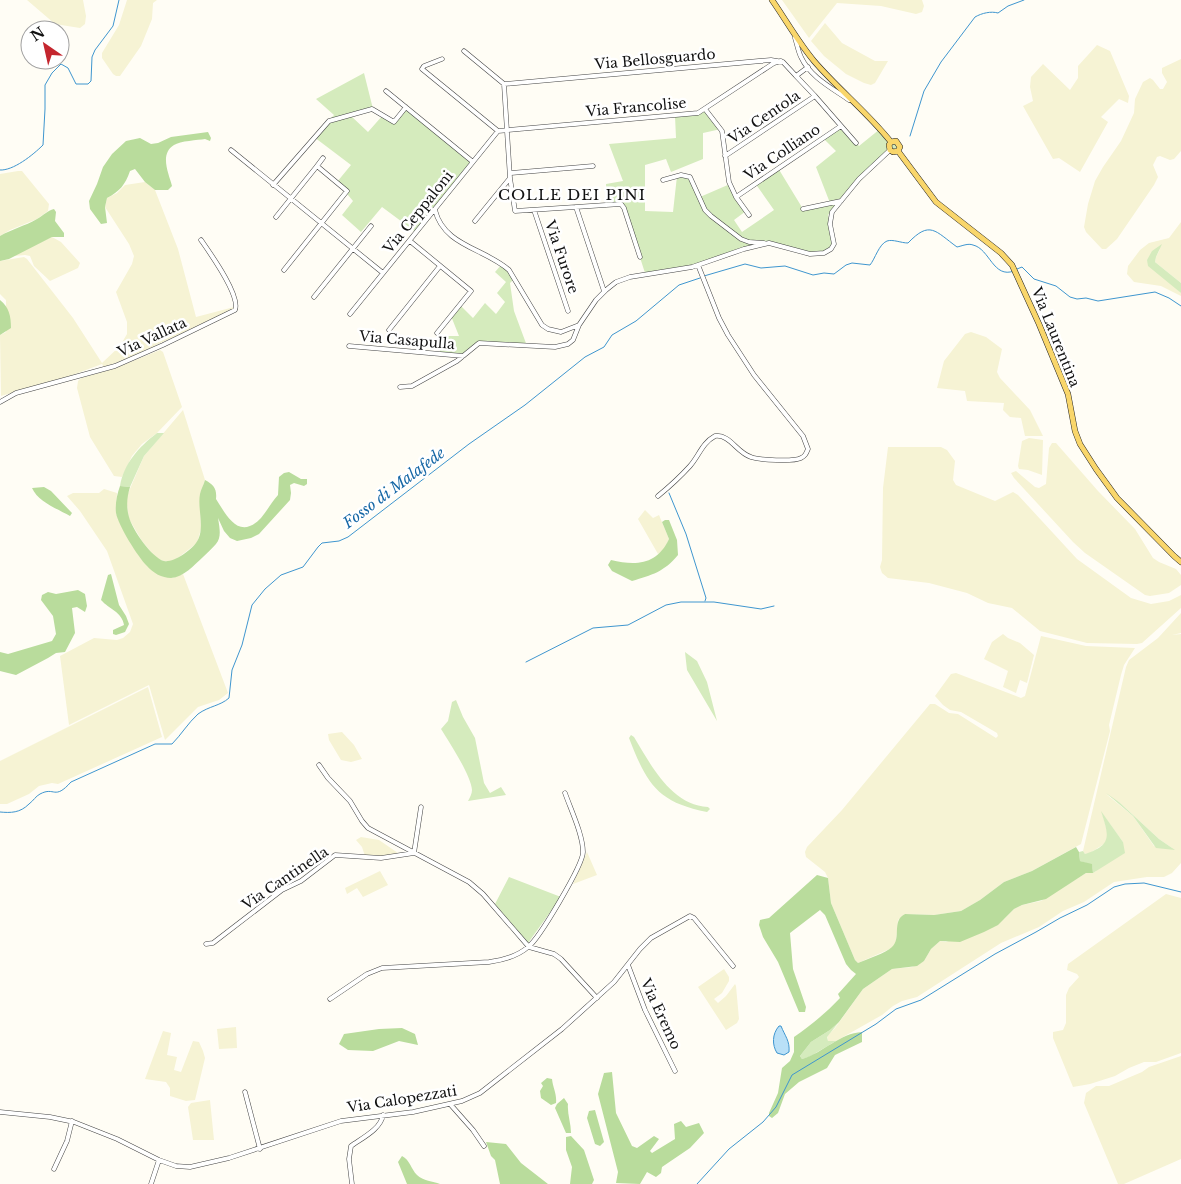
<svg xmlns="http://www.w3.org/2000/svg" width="1181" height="1184" viewBox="0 0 1181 1184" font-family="'Libre Baskerville',serif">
  <rect width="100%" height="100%" fill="#fffdf5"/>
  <path fill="#f6f3d4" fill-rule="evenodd" d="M27,0H83L86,16L85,24L80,28L55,24Z
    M127,0H157L153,3L152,19L141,46L120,76H116L113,74L102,58V53L119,25Z
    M782,0H922L924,6L922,12L916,14L881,6L837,3L809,38Z
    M825,23L842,43L875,61H888L875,83L871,85L864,83L846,74L824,56L811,41Z
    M1097,45L1110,51L1129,96L1128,103L1119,99L1101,117L1108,122L1080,172L1059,158L1053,159L1023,106L1033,101L1030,87L1031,77L1043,64L1070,90L1078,78V66Z
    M1181,59V151L1174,159L1170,160L1160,156L1157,157L1153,165L1158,177L1154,185L1117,239L1106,249H1102L1086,232L1084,227L1088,204L1095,181L1103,167L1121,141L1134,113L1135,99L1143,82L1150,78L1153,80L1160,89H1163L1167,82L1162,73V68Z
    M18,171H22L49,204L48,211L37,219L10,230L0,236V174Z
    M145,182L155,190L178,249L196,317L234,307V309L124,360L104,367L102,364L70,376L1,396L0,335L6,332V300L0,294V261L24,257L27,259L73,318L102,363L120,346L127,334V322L116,292L132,264L134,256L129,244L105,207L107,198L117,193L125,185Z
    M1181,222V283L1155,262L1156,257L1160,249L1147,260L1181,293V296L1161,286L1134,282L1127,274L1128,266L1140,250L1149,243L1169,238Z
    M52,237L61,242L80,263L78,268L50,281L34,266L30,256L25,255L14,256L32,246Z
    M971,332L986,337L1002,349L997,372L1000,378L1030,410L1043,436H1025L1021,418L1010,417L1003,410L1004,403L967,401L965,391L937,388L944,361L965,334Z
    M160,350L163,352L182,407L157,433L142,444L132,456L122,477L114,476L90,437L77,388L78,381L81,378L113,369Z
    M183,410L205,480L200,495L201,529L197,543L174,561H164L156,558L142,541L129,519L126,498L144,456Z
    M1029,438L1043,440L1042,475L1028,470L1019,469L1018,466L1022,441Z
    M1052,443H1056L1098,491L1135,529L1153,558L1159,562L1176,569L1181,575V585L1169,593L1150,596L1145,595L1085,553L1073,542L1014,478L1011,473L1016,471L1035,487L1039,488L1046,484L1049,448Z
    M888,447H941L947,450L955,461L953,480L956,485L995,501L1013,492L1018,495L1077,559L1131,598L1151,604L1169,601L1181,595V608L1142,643L1137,644L1087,643L1040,631L1012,608L988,603L967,593L929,583L888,578L882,573L880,567L882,560L883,488Z
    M104,489L117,493L116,514L172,578L183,574L228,693L219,700L198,707L165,740L149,685L69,725L60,656L94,638L117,640L123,638L130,632L133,624L107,551L80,511L67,496L73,493H99Z
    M645,510L653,518L659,515L669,539L664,550L658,554L638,519Z
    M1181,613V633L1172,635L1181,634V863L1172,873L1164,877H1147L1114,882L1084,902L1063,911L1039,927L1001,943L917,997L902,1001L893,1006L882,1015L836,1041H828L827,1036L835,1028L863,989L892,969L912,967L924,961L931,949L940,941L946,942L1004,919L1014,909L1022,905L1041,901L1086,873L1095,872L1123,842L1102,813L1108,834L1107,840L1104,844L1090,853L1085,854L1083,851L1126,667L1129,660L1158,638ZM1106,794L1119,802L1159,839L1172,848L1154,846L1133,816Z
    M1003,634L1008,638L1020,643L1034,655L1027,683L1020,680L1016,693L1003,687L1008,671L984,659L992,642Z
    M1041,636L1086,646L1135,648L1124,665L1121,675L1109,725L1110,731L1081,844L1032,871L1004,882L980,900L961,911L934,915L905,914L898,920L896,943L892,948L858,963L855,960L831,903L828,878L825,872L806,857L805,852L807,847L842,810L930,704H935L949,713L958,714L996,738L998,736L997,733L961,712L950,710L943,705L935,696L951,674L956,673L1021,698L1025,696Z
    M148,687L162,737L58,784L52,783L39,786L29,794L7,804H0V761Z
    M342,732L354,745L362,759L351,762L341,760L329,740L328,734Z
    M361,837L379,840L398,853L386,856H365L362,847L356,840Z
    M587,852L597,875L573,884Z
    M380,871L388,885L363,897L357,888L347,894L345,888Z
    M1166,894L1181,898V1053L1156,1062H1144L1129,1068L1115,1076L1090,1084L1073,1087L1053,1038V1032L1063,1030L1066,1023V995L1069,988L1079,977L1077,974L1067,970L1068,964Z
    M724,969L729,977V981L722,993L714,999L718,1003L726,996L735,984L736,986L739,1019L737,1023L726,1030L698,987Z
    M236,1027L237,1048L219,1049L217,1029Z
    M163,1031L171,1033L167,1055L177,1057L174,1070L181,1072L193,1041L199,1042L203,1051L205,1058L195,1100L186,1101L170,1096V1088L166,1082L145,1079Z
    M1181,1056V1159L1124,1184H1118L1084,1103L1086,1093L1096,1086H1109L1142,1072L1149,1067Z
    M210,1100L214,1140H193L188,1107L191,1103Z"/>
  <path fill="#d5ebbd" d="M364,73L373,109L350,115L368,132L383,115L392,121L406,107L473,162L417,233L382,207L361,232L342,215L353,201L337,182L351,165L314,137L334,115L316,99Z
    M705,109L721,129L703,133V159L671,172L666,159L645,165V211L673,212L677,176H688L700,197L730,184L746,211L734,220L742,232L774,210L755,183L778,168L803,209L830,203L816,167L836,151L823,138L841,126L859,146L880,129L900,147L895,152L890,150L828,215L834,241L830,250L815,254L769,243L698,265L645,273L624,208L622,205L607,204L606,184L623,181L609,144L676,138L675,116L698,113Z
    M1162,244L1156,257L1155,262L1181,283V293L1148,266L1147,260L1152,251Z
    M502,264L515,278L510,283L514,311L527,346L479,343L463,356L440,354L441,336H459L451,316L460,305L473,318L485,303L496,314L505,302L497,293L506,282L495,272Z
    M157,433H164L144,456L130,487L120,486C124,463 139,447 157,433Z
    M685,652L697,661L707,682L717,721L687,670Z
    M456,700L463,717L475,738L484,783L490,793L501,787L506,795L468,801C470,797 472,794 472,790C471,775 449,742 441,729L448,721L452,702Z
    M631,735L634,737C651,765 671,805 708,807L710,809L707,812C657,802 647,784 629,738Z
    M1106,793L1119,802L1159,839L1175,850L1156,848L1133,816Z
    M1101,811L1123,842L1125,853L1093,873L1092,865L1080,861L1079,852L1083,851L1085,854C1114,845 1108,834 1101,811Z
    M509,877L561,897L528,943L495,904Z
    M839,1022L827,1037L828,1041H836L809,1057L802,1059L800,1056L811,1042L830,1030Z"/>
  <path fill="#b9dc9c" d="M208,132L211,138L210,141L205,139C198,140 180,141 174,145C159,154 169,174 172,186L168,190H155L145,182L135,169L130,171C125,185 120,191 107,198L105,207L107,223L101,224L90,209L89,201L97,184L103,167L112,154L126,141L140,138L151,144L158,143L171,137Z
    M54,209L56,212L55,221L64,233V237H52L9,259L0,261V236C12,229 25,226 37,219C44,215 47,211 54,209Z
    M0,300C9,307 11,316 11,328L0,335Z
    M289,472L301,479H307V484L304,486L294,483L290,485L291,493L290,500L259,534L251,538L237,541L230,538L224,531L218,518C222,541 220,541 203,557C194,565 184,577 171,578C162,578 153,573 147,566C138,557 118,525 116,513C115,504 117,494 120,486L130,487C127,497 126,506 129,517C132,529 152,558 164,561C173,563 190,551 196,543C206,530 197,509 200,494C201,489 204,484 205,480C214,485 217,489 216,499C227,516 239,541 261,518C267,511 271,503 278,495L279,477L284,473Z
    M44,487L51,491L72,513L70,516C58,509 38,502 32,488Z
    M665,520H669L677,540L678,555C664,572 652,575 632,581L612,571L608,565L611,560C636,566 657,565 669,539L662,522Z
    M111,574L119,605L126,616L129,624L125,632L116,635L113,634V630L124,625C122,612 109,609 101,600L108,575Z
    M78,590L85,594L87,606L85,612L77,607L72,608L75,633L65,652L56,653L48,658L16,675L0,671V652L8,654L52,641L56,634L53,616L41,600L42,595L48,592L56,594Z
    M1076,847L1079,852L1080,861L1092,864L1093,873H1086L1046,899L1022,905L1014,909L998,925L984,932L960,942L940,941L931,949L924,961L917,966L892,969L863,989L839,1022L830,1030L811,1042L800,1056L802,1059C823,1053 840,1033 862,1032V1042L835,1055L827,1068L799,1082L785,1094L778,1113L772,1118L769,1116V1113L778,1093L782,1068L790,1061L794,1052V1037C811,1025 826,1013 840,998L838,994L856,974L851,970L846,964L825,915L820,910L790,933L793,969L806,1007L805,1012H799L778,962L763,937L759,925L760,920L769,918L817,875L828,878L831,903L855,960L858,963C867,959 886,953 892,947C902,938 891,921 905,914L934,915L961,911L980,900L1004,882L1032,871Z
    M402,1028L415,1034L418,1045L399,1041L373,1051L348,1050L339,1044L344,1034L379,1029Z
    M612,1072L616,1113L632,1146L637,1148L654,1136L659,1139L650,1151L652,1153L675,1139L674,1124L681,1121L686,1127L699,1123L704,1133L690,1148L662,1167L661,1173L656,1177L647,1172L640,1184L616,1183L618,1172L598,1094L604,1073Z
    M547,1078L552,1079C553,1088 557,1094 556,1103L551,1105L541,1098L540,1091L543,1086L541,1083Z
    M564,1098L568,1104C567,1113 571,1123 571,1133H566L555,1108L557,1104Z
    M595,1110L604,1142L600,1146L595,1144L587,1118L589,1111Z
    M571,1136L584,1150L594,1180L592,1184H570L572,1167L566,1150V1137Z
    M486,1142L506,1144L521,1163L548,1184H500L495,1160L491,1156Z
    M402,1156C410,1160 411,1169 417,1175C423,1181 433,1181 440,1184H407L398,1162Z"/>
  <path fill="#b9e0f7" stroke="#3f96cf" d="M779,1026H781C785,1036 790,1041 789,1052L784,1055L777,1053C772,1045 772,1034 779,1026Z"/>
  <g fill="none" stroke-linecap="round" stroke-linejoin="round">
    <path stroke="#3f96cf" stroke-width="1" d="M910,136L924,91L941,62L975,17C982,13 991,11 998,13L1008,6L1024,0
      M0,170C13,171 33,155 43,145L45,109V85L52,73L61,64L68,68L76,84H88L91,81L92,57L95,50L113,26L119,0
      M1017,269L1022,267L1034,279L1056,286L1070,297L1077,299L1086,298L1098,301L1155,292L1169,298L1181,306
      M704,276L745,264L761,268L785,266L813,275L824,273L834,274L846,265L852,263L870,265C875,259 879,244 887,241C893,239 901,243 908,243C930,220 935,231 957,247C962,246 968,243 973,245C990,249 993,279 1014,271
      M669,493L686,534L706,598L705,601
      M526,662L593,628L628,625L666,605L681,602H714L761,609L774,606
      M0,812C11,813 20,813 29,804C33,801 36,796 40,794C55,786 54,801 71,782L155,744H172C181,735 188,723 198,714C209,706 220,706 229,698L232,670L242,645L252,605L265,589L281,575L303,567L318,547L322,543L339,541L348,537L469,444L525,405L585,357L604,347L612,335L636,321L679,285L700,278
      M697,1184L729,1149L763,1122L776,1107L792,1075L876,1024L896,1009L921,1000L995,954L1036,932L1060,918L1087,905L1114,887L1125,884L1144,883L1181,892"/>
    <g stroke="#444" stroke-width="5">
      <path id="minor" d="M795,38C797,44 798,51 801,57C810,77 832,88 849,100
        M464,51L504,84L771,60L783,62L796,76L808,67
        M442,59L424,66L422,69L498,131
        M796,76L815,96L856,143
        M504,84L510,178L515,211L621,204L624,208L640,257
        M386,91L473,162
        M705,109L722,131L729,182L736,197L749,215
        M231,150L383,273
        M725,156L815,96
        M317,166L323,158
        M511,173L593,166
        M663,180L681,175L690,177L705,210L711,216L741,239L749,242L764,243
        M273,185L329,121L372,109L394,122L406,107
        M736,197L841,126
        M576,207L604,291
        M803,209L841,201
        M435,210C444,246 484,248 509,270L542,325L548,329L561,332L579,325L596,300L606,290L616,282L630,277L692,267L744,249L769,243L810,254L824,253L831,249L834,244L830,224L832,212L859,179L890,150
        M534,210L568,311
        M276,217L317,166L347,191L284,270
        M475,221L510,178
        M410,241L471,291L437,333
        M314,297L371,226
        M350,314L498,131L698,113L774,63L781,61
        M389,330L440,266
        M349,346L463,356
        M400,387L412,386L457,361L479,343L555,347L568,344L573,340L579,325
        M0,402L16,393L115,366L163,345L235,310C241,296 210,253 201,240
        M658,496C669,487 680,477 690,466C699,456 702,443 715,436C730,434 737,453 751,457C759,460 793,462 801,458C805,456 806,454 808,449L803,436L754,375L728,335L719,318L698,265
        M319,765L328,778L350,801L362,821L368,828L469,882L483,894L529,947L554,954L561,959L597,998
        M206,944L213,943L282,890L301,881L335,855L381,858L414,853L421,807
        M628,965L645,1010L675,1071
        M330,999L367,974L382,968L489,962C503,960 518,956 528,947C539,939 583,865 583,852C583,835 571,810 565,793
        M245,1092L260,1149
        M450,1104L473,1130L484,1146
        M0,1112L50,1117L74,1122L117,1139L159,1160L176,1166L190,1167L229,1158L341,1121L413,1112L462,1101L480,1093L562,1029L614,982L640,949L651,938L690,916L694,918L733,966
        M54,1169L67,1141L72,1121
        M151,1184L159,1160
        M352,1184L349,1159L351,1146C362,1138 381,1129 383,1115"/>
    </g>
    <g stroke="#222" stroke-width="6">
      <path id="major" d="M772,0C786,20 798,42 814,61C838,89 868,113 891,142L889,145L890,150L893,152L898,151
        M891,142L896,141L900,147L898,151
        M898,151L936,202L1001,253L1012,265L1039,324L1068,394L1075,431L1080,444L1096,469L1117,498L1174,556L1181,562"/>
    </g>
    <use href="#minor" stroke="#fff" stroke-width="4"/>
    <use href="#major" stroke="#f9d66b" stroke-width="5"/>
  </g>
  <g text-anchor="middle" stroke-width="5" stroke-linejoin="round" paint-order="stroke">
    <g font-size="14" fill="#111" stroke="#fff">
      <text transform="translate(655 59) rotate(-5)" y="5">Via Bellosguardo</text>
      <text transform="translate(636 107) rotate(-5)" y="5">Via Francolise</text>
      <text transform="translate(764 117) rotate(-34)" y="5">Via Centola</text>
      <text transform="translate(782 152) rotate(-34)" y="5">Via Colliano</text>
      <text transform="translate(418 212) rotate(-51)" y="5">Via Ceppaloni</text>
      <text transform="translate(562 257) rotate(71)" y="5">Via Furore</text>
      <text transform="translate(152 337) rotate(-25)" y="5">Via Vallata</text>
      <text transform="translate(1056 337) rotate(68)" y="5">Via Laurentina</text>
      <text transform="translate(407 340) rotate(5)" y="5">Via Casapulla</text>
      <text transform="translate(285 878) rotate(-34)" y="5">Via Cantinella</text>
      <text transform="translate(661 1014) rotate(65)" y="5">Via Eremo</text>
      <text transform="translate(402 1099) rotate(-9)" y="5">Via Calopezzati</text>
    </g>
    <g font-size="15" letter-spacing="1" fill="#111" stroke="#fff">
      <text x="572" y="200">COLLE DEI PINI</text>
    </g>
    <g font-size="15" font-style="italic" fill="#1768a6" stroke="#fff">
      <text transform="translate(394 488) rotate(-37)" y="5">Fosso di Malafede</text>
    </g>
  </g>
  <g transform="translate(45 45) rotate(326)"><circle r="24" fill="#ffffff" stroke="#a0a0a0"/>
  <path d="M0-4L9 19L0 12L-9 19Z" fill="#c4262e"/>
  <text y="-8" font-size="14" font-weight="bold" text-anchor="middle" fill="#111111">N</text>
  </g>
</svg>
